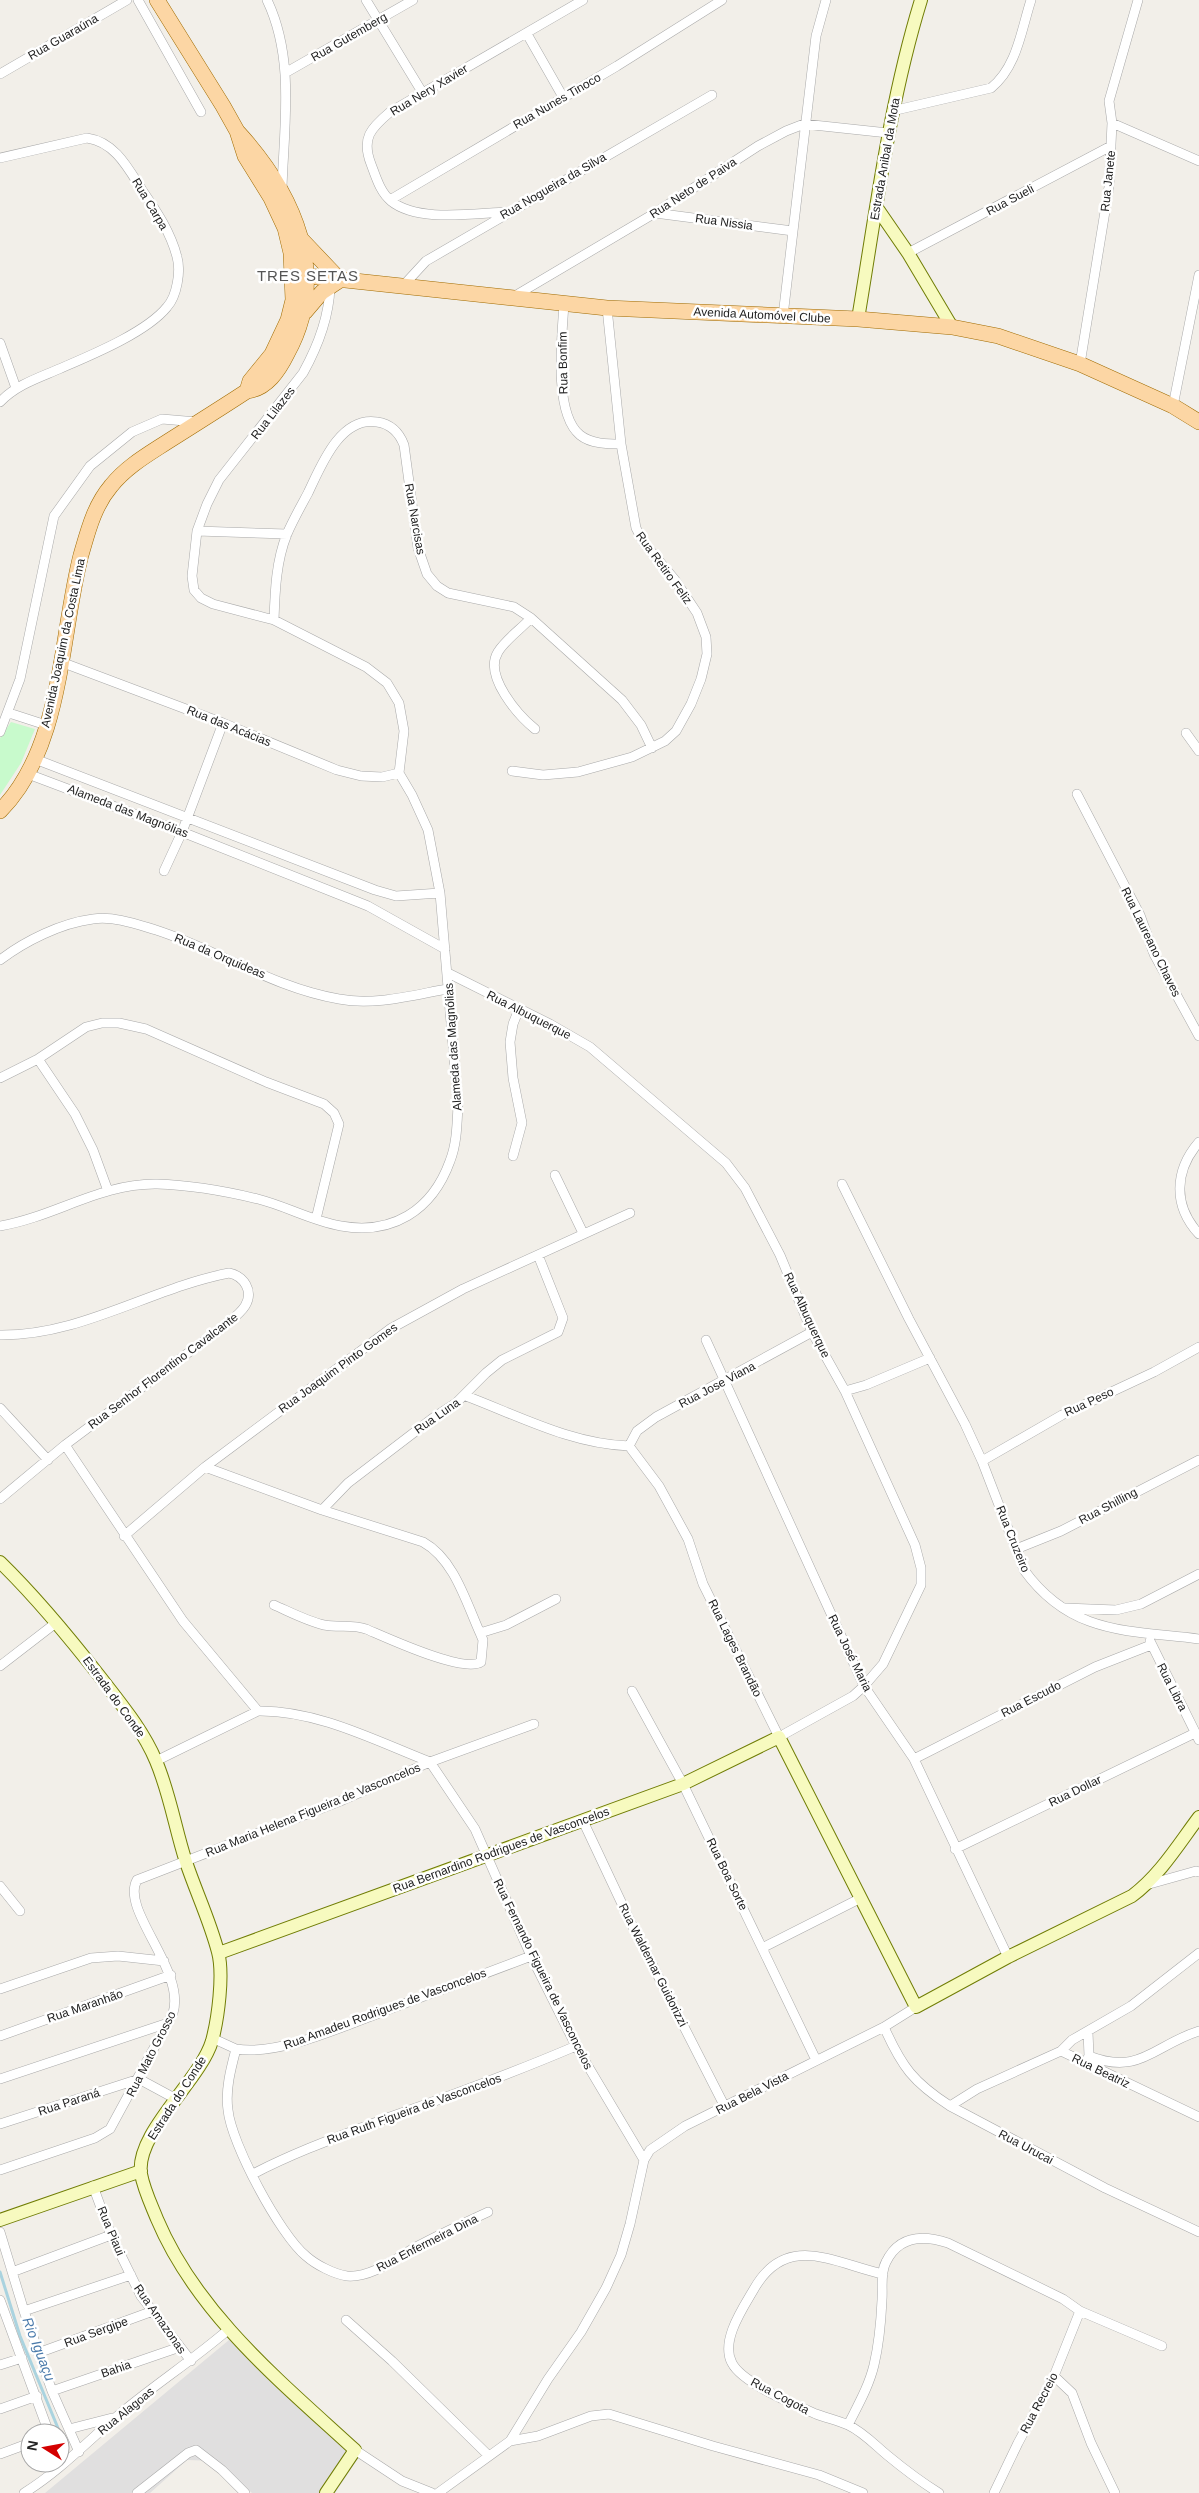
<svg xmlns="http://www.w3.org/2000/svg" width="1199" height="2493" viewBox="0 0 1199 2493" font-family="Arial,sans-serif">
  <rect width="100%" height="100%" fill="#f2efe9"/>
  <path fill="#e0dfdf" d="M235,2335L359,2457L335,2493H252L217,2461L187,2460L150,2493H45Z"/>
  <path fill="#c8facc" d="M11,722L35,729L21,763L0,795V738Z"/>
  <g fill="none" stroke-linecap="round" stroke-linejoin="round">
    <path stroke="#aad3df" stroke-width="3" d="M0,2272L20,2336L60,2433
      M60,2434L63,2441"/>
    <g stroke="#a9a9a9" stroke-width="10">
      <path id="street" d="M138,0L201,112
        M267,0C295,58 284,126 282,188
        M366,0L422,92
        M527,34L563,97
        M285,73L413,0
        M0,74L127,0
        M892,111L991,88C1017,67 1021,31 1031,0
        M1112,123L1199,161
        M0,158L87,138C115,142 128,168 142,190C156,210 171,233 177,257C181,271 177,296 167,307C146,333 89,356 59,369C38,378 16,385 0,402
        M390,200L617,66L722,0
        M508,212C475,213 418,223 391,201C380,192 376,177 371,164C361,138 371,128 390,112L583,0
        M655,213L793,231
        M908,253L1111,146
        M330,287C329,318 318,346 303,373L219,480L207,504L197,531L192,576L194,590L201,598L213,604L274,620L366,667L387,683L399,703L404,731L399,773
        M402,287L426,261L712,95
        M513,297L655,213L758,146L786,131L804,124L888,133
        M564,304C562,336 553,413 580,435C591,444 608,444 621,444
        M783,316L816,36L826,0
        M0,343L16,388
        M1080,364L1109,187L1112,123L1109,101L1138,0
        M1173,406L1199,275
        M197,531L287,534
        M531,618C521,629 505,640 498,652C483,676 519,716 535,729
        M274,620C275,591 276,561 287,534C293,520 301,506 308,493C321,466 340,416 377,422C391,424 399,432 404,445L418,548L427,574L437,586L448,593L514,607L531,618L622,700L641,725L652,748
        M61,662L223,723L337,770L361,776L382,777L399,773
        M9,713L46,725
        M0,732L20,679L54,516L90,466L132,432L162,419L197,422
        M1186,733L1199,751
        M35,759L375,890L396,896L440,893
        M512,771L543,775L578,772L632,757L665,741L676,731L691,704L701,679L707,654L706,637L697,613L675,580L644,543L636,528L621,444L607,308
        M28,774L182,832L368,906L445,949
        M1077,794L1140,915L1154,954L1199,1036
        M164,871L182,832L223,723
        M0,960C25,941 61,923 93,919C114,916 136,924 156,930C218,950 274,988 339,999C374,1006 413,995 447,989
        M448,973L550,1024L590,1047L726,1163L745,1188L780,1255L812,1332L845,1391L915,1545L921,1568V1585L883,1664L864,1686L853,1696L779,1737L703,1584L688,1539L659,1486L629,1446C571,1444 519,1416 466,1396
        M38,1059L75,1114L93,1150L108,1191
        M0,1078L38,1059L86,1027L102,1023H119L146,1029L266,1082L324,1104L334,1113L339,1124L316,1219
        M1199,1142C1174,1171 1173,1206 1199,1234
        M513,1156L522,1123L513,1078L510,1042L513,1024L519,1009
        M555,1175L583,1233
        M842,1184L909,1319L965,1424L982,1461L1024,1570C1071,1635 1128,1630 1199,1639
        M0,1226C54,1217 101,1183 157,1184C190,1185 225,1191 258,1199C286,1206 312,1221 341,1226C392,1235 432,1211 450,1161C457,1143 457,1124 458,1105L440,893L428,830L412,795L399,773
        M0,1335C81,1336 151,1288 229,1273C244,1276 254,1291 245,1306C240,1314 231,1320 224,1326L65,1445L0,1499
        M706,1340L864,1686L914,1759L1008,1957
        M845,1391L866,1385L930,1358
        M0,1408L48,1460
        M65,1445L183,1621L258,1711C317,1710 376,1741 430,1762
        M629,1446L637,1431L656,1417L812,1332
        M982,1461L1062,1415L1154,1372L1199,1347
        M205,1467L322,1510L423,1542C454,1559 466,1602 480,1633L483,1640L481,1662C464,1674 385,1637 366,1629C352,1624 338,1628 324,1625C307,1621 290,1612 274,1605
        M322,1510L348,1483L433,1418L456,1403L486,1373L502,1360L558,1332L563,1318L538,1255
        M124,1536L205,1467L390,1329L463,1289L630,1213
        M1016,1549L1061,1531L1199,1460
        M1065,1608L1116,1610L1141,1604L1199,1574
        M480,1633L506,1625L556,1599
        M1150,1641L1199,1740
        M0,1666L57,1622
        M632,1691L683,1784L816,2060
        M914,1759L1095,1667L1151,1645
        M156,1761L258,1711
        M430,1762L475,1829L531,1956L576,2046L644,2160
        M583,1821L631,1923L725,2107
        M955,1849L1195,1733
        M1146,1885L1196,1871L1199,1872
        M0,1886L20,1911
        M762,1948L859,1899
        M0,1989L91,1958L118,1956L164,1961
        M884,2027C902,2067 913,2082 950,2106L1105,2188L1199,2232
        M0,2036L171,1975
        M212,2038L236,2049C231,2068 225,2090 228,2110C231,2143 280,2235 306,2256C316,2265 334,2274 347,2276C372,2278 396,2258 416,2247C440,2234 464,2223 488,2212
        M236,2049C279,2056 341,2027 382,2012C432,1993 482,1975 531,1956
        M1061,2051L1072,2040L1131,2006L1199,1953
        M1089,2056C1140,2076 1154,2045 1199,2031
        M1086,2061L1089,2056L1088,2032
        M0,2079L168,2023
        M950,2106L977,2089L1061,2051L1199,2117
        M0,2124L139,2079L176,2099
        M0,2170L95,2138L110,2129L173,2013C186,1970 120,1910 137,1880L343,1800L430,1762L534,1724
        M253,2174C297,2151 343,2135 390,2117C453,2095 515,2072 576,2046
        M93,2186L111,2235L141,2296L191,2361
        M0,2232L24,2311L52,2391L79,2452
        M12,2272L111,2235
        M883,2274C836,2264 787,2231 754,2289C743,2308 720,2341 732,2363C742,2383 795,2405 816,2414C826,2418 838,2420 848,2425C863,2432 875,2445 887,2455C904,2469 921,2482 939,2493
        M0,2300L49,2433
        M24,2311L131,2275
        M346,2320L392,2361L488,2455
        M38,2353L153,2311
        M0,2365L22,2358
        M1054,2376L1072,2393L1091,2443L1115,2493
        M52,2391L180,2347
        M0,2409L37,2396
        M848,2425C858,2405 869,2386 874,2365C879,2344 881,2322 882,2300C883,2288 880,2273 886,2262C899,2235 924,2235 948,2243L1063,2299L1080,2311L1162,2346
        M69,2429L112,2418
        M510,2441L538,2436L591,2416L609,2414L713,2446L819,2475L863,2493
        M355,2450L402,2481L432,2493
        M0,2454L30,2443
        M24,2493C58,2472 85,2444 115,2418C151,2387 192,2361 229,2329
        M137,2493L188,2453L196,2450L222,2470L245,2493
        M438,2493L510,2441L548,2379L581,2332L606,2288L621,2255L630,2224L644,2160L650,2150L685,2126L884,2027L916,2007
        M994,2493L1018,2443L1054,2376L1080,2311"/>
    </g>
    <g stroke="#707d05" stroke-width="14">
      <path id="secondary" d="M877,208L908,253L952,327
        M858,319C876,212 889,104 921,0
        M0,1562C37,1598 69,1637 101,1678C121,1704 143,1730 156,1761C170,1794 175,1828 186,1862C196,1892 210,1921 218,1952C224,1974 218,2019 212,2041C200,2081 135,2133 141,2174C144,2190 151,2204 157,2219C197,2314 281,2382 355,2450L326,2493
        M219,1953L683,1784L779,1737L916,2007L1008,1957L1132,1896C1160,1875 1178,1845 1199,1817
        M0,2220L141,2171"/>
    </g>
    <g stroke="#a06b00" stroke-width="16">
      <path id="primary" d="M157,0L223,106L237,131L245,156L271,198L285,228L291,253L293,300L288,320L272,354L250,381L247,391
        M302,240L340,280
        M308,276L607,308L858,319L952,327L998,336L1080,364L1173,406L1199,422
        M305,312L322,292L340,280
        M0,811C63,748 60,636 81,555C88,531 94,506 111,486C126,467 147,455 167,442C194,425 221,408 247,391C267,389 279,370 287,354C331,274 294,193 237,131"/>
    </g>
    <use href="#street" stroke="#fff" stroke-width="9"/>
    <use href="#secondary" stroke="#f7fabf" stroke-width="12"/>
    <use href="#primary" stroke="#fcd6a4" stroke-width="15"/>
  </g>
  <g text-anchor="middle" stroke-width="5" stroke-linejoin="round" paint-order="stroke">
    <g font-size="12" fill="#222" stroke="#fff">
      <text transform="translate(63 37) rotate(-30)" y="4">Rua Guaraúna</text>
      <text transform="translate(349 37) rotate(-30)" y="4">Rua Gutemberg</text>
      <text transform="translate(429 90) rotate(-31)" y="4">Rua Nery Xavier</text>
      <text transform="translate(557 101) rotate(-30)" y="4">Rua Nunes Tinoco</text>
      <text transform="translate(885 159) rotate(-80)" y="4">Estrada Anibal da Mota</text>
      <text transform="translate(1108 181) rotate(-84)" y="4">Rua Janete</text>
      <text transform="translate(553 186) rotate(-30)" y="4">Rua Nogueira da Silva</text>
      <text transform="translate(693 188) rotate(-33)" y="4">Rua Neto de Paiva</text>
      <text transform="translate(1010 200) rotate(-28)" y="4">Rua Sueli</text>
      <text transform="translate(150 204) rotate(59)" y="4">Rua Carpa</text>
      <text transform="translate(724 222) rotate(8)" y="4">Rua Nissia</text>
      <text transform="translate(762 315) rotate(3)" y="4">Avenida Automóvel Clube</text>
      <text transform="translate(563 363) rotate(-91)" y="4">Rua Bonfim</text>
      <text transform="translate(273 413) rotate(-52)" y="4">Rua Lilazes</text>
      <text transform="translate(415 519) rotate(80)" y="4">Rua Narcisas</text>
      <text transform="translate(664 568) rotate(54)" y="4">Rua Retiro Feliz</text>
      <text transform="translate(63 643) rotate(-78)" y="4">Avenida Joaquim da Costa Lima</text>
      <text transform="translate(229 726) rotate(22)" y="4">Rua das Acácias</text>
      <text transform="translate(128 811) rotate(21)" y="4">Alameda das Magnólias</text>
      <text transform="translate(1151 942) rotate(64)" y="4">Rua Laureano Chaves</text>
      <text transform="translate(220 956) rotate(23)" y="4">Rua da Orquideas</text>
      <text transform="translate(529 1015) rotate(27)" y="4">Rua Albuquerque</text>
      <text transform="translate(453 1047) rotate(-94)" y="4">Alameda das Magnólias</text>
      <text transform="translate(807 1315) rotate(65)" y="4">Rua Albuquerque</text>
      <text transform="translate(338 1368) rotate(-36)" y="4">Rua Joaquim Pinto Gomes</text>
      <text transform="translate(163 1371) rotate(-37)" y="4">Rua Senhor Florentino Cavalcante</text>
      <text transform="translate(717 1385) rotate(-28)" y="4">Rua Jose Viana</text>
      <text transform="translate(1089 1402) rotate(-25)" y="4">Rua Peso</text>
      <text transform="translate(437 1416) rotate(-35)" y="4">Rua Luna</text>
      <text transform="translate(1108 1506) rotate(-28)" y="4">Rua Shilling</text>
      <text transform="translate(1013 1539) rotate(68)" y="4">Rua Cruzeiro</text>
      <text transform="translate(735 1648) rotate(64)" y="4">Rua Lages Brandão</text>
      <text transform="translate(850 1653) rotate(64)" y="4">Rua José Maria</text>
      <text transform="translate(1172 1687) rotate(63)" y="4">Rua Libra</text>
      <text transform="translate(114 1697) rotate(54)" y="4">Estrada do Conde</text>
      <text transform="translate(1031 1699) rotate(-27)" y="4">Rua Escudo</text>
      <text transform="translate(1075 1791) rotate(-26)" y="4">Rua Dollar</text>
      <text transform="translate(313 1810) rotate(-22)" y="4">Rua Maria Helena Figueira de Vasconcelos</text>
      <text transform="translate(501 1850) rotate(-20)" y="4">Rua Bernardino Rodrigues de Vasconcelos</text>
      <text transform="translate(727 1874) rotate(64)" y="4">Rua Boa Sorte</text>
      <text transform="translate(653 1965) rotate(63)" y="4">Rua Waldemar Guidorizzi</text>
      <text transform="translate(543 1974) rotate(64)" y="4">Rua Fernando Figueira de Vasconcelos</text>
      <text transform="translate(85 2006) rotate(-19)" y="4">Rua Maranhão</text>
      <text transform="translate(385 2009) rotate(-20)" y="4">Rua Amadeu Rodrigues de Vasconcelos</text>
      <text transform="translate(151 2054) rotate(-63)" y="4">Rua Mato Grosso</text>
      <text transform="translate(1101 2071) rotate(26)" y="4">Rua Beatriz</text>
      <text transform="translate(752 2093) rotate(-27)" y="4">Rua Bela Vista</text>
      <text transform="translate(177 2098) rotate(-57)" y="4">Estrada do Conde</text>
      <text transform="translate(69 2102) rotate(-18)" y="4">Rua Paraná</text>
      <text transform="translate(414 2109) rotate(-20)" y="4">Rua Ruth Figueira de Vasconcelos</text>
      <text transform="translate(1026 2147) rotate(28)" y="4">Rua Urucai</text>
      <text transform="translate(111 2231) rotate(67)" y="4">Rua Piaui</text>
      <text transform="translate(427 2243) rotate(-27)" y="4">Rua Enfermeira Dina</text>
      <text transform="translate(160 2319) rotate(55)" y="4">Rua Amazonas</text>
      <text transform="translate(96 2332) rotate(-20)" y="4">Rua Sergipe</text>
      <text transform="translate(116 2369) rotate(-19)" y="4">Bahia</text>
      <text transform="translate(780 2396) rotate(28)" y="4">Rua Cogota</text>
      <text transform="translate(1039 2403) rotate(-62)" y="4">Rua Recreio</text>
      <text transform="translate(126 2411) rotate(-39)" y="4">Rua Alagoas</text>
    </g>
    <g font-size="14" font-style="italic" fill="#4a7aab" stroke="#fff">
      <text transform="translate(39 2349) rotate(69)" y="5">Rio Iguaçu</text>
    </g>
    <g font-size="15" letter-spacing="1" fill="#555" stroke="#fff">
      <text x="308" y="281">TRES SETAS</text>
    </g>
  </g>
  <g transform="translate(45 2448) rotate(281)"><circle r="24" fill="#ffffff" stroke="#a7a7a7"/>
  <path d="M0-4L9 19L0 12L-9 19Z" fill="#d40000"/>
  <text y="-8" font-size="14" font-weight="bold" text-anchor="middle" fill="#222222">N</text>
  </g>
</svg>
